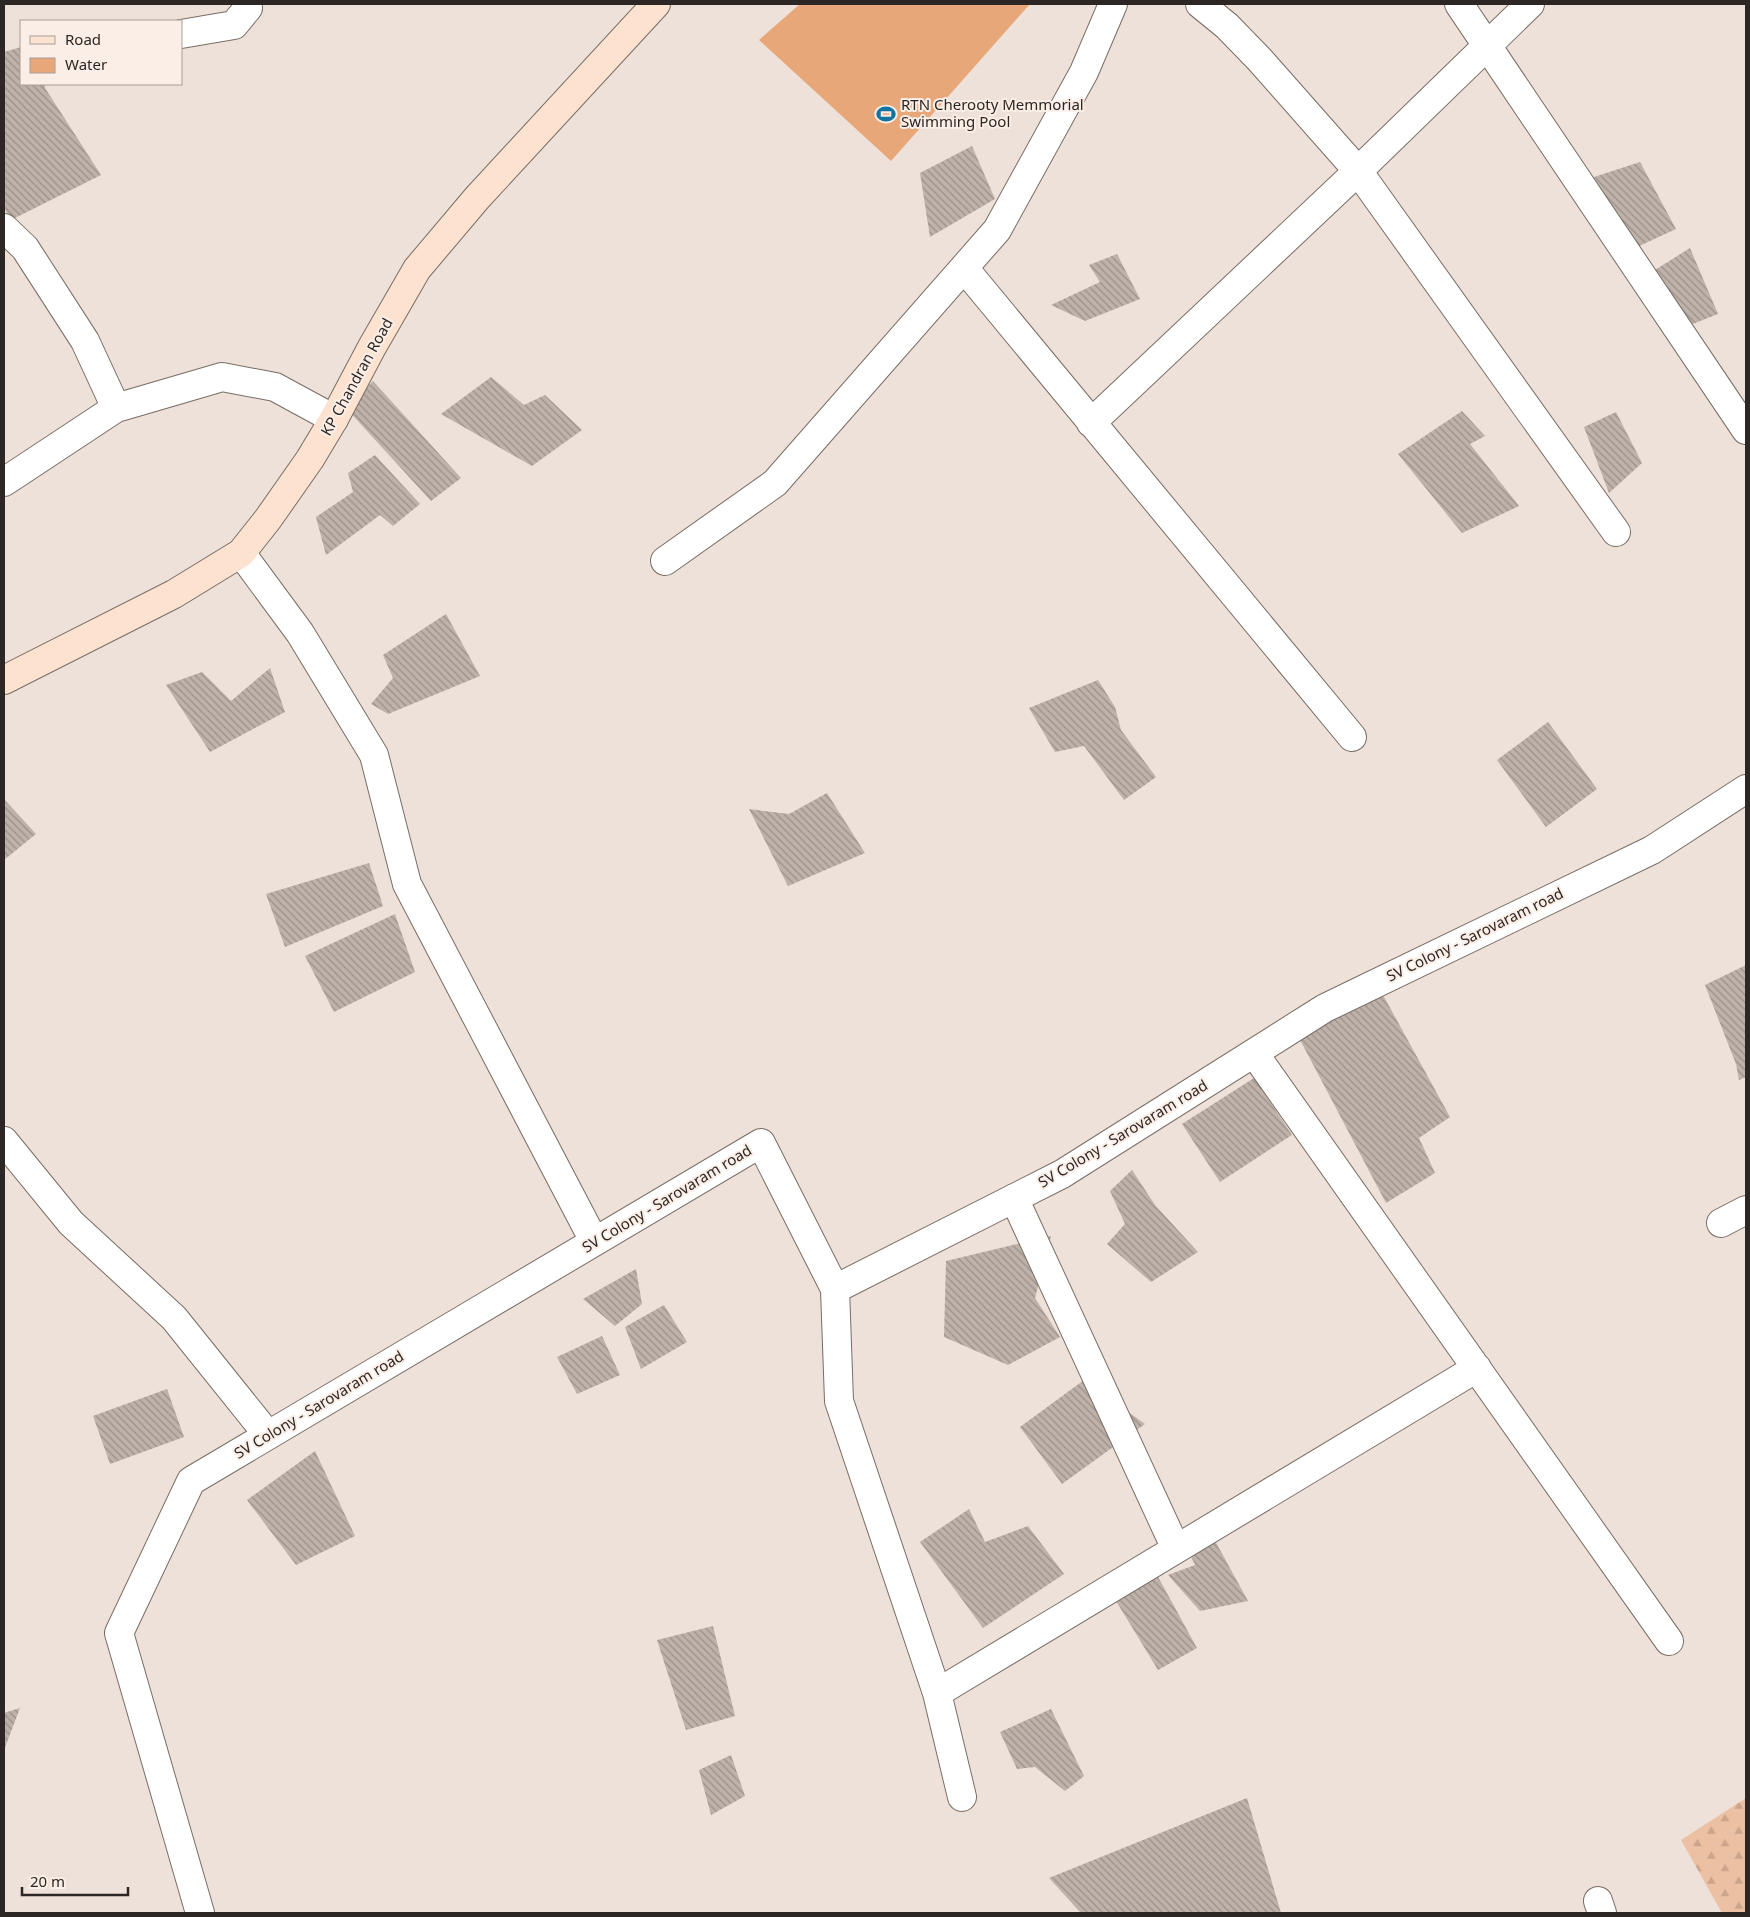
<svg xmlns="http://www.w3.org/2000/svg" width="1750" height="1917" viewBox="0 0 1750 1917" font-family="'Noto Sans',sans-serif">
  <defs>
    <pattern id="forest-firs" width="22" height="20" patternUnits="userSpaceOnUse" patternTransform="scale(1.25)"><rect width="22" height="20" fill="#ecc0a2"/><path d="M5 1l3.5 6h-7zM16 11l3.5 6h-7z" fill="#cba58b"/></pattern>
    <pattern id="building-back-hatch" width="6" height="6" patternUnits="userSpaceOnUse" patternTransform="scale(1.25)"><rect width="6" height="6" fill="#beb2aa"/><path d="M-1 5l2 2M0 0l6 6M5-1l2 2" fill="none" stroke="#9b918a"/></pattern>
  </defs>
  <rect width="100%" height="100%" fill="#eee1d9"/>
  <path fill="url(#forest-firs)" d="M1746,1798V1913H1722L1681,1840Z"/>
  <path fill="#e8a779" d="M800,4H1030L891,161L759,40Z"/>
  <path fill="url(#building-back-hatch)" d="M21,47V84H45V88L101,175L11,220L4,208V52Z
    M972,146L995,199L930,237L920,173Z
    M1640,162L1676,229L1635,248L1594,177Z
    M1690,248L1718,314L1680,329L1647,275Z
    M1117,254L1140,299L1085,321L1051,305L1100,282L1089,265Z
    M491,377L524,405L545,395L582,430L532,466L441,414Z
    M373,381L461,478L431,501L346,408Z
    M1462,411L1485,436L1470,444L1519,506L1462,533L1398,454Z
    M1616,412L1642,463L1609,493L1584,427Z
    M375,455L420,504L393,526L380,515L326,555L316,517L353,492L348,473Z
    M446,614L480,676L388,714L371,704L393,678L383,655Z
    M270,668L285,712L210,752L166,685L202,672L231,701Z
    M1098,680L1115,707L1121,730L1156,777L1124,800L1084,746L1055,752L1029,708Z
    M1548,722L1597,789L1546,827L1497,760Z
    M827,793L865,853L788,886L749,809L789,814Z
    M4,799L36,834L4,860Z
    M369,863L383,906L285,947L266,894Z
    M395,914L415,972L334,1012L305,956Z
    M1746,965V1077L1739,1080L1736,1064L1705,985Z
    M1383,995L1450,1117L1419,1138L1435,1173L1386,1203L1298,1036Z
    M1254,1078L1292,1135L1220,1182L1182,1124Z
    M1132,1170L1155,1205L1198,1252L1151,1282L1107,1244L1125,1224L1110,1191Z
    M1051,1236L1035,1298L1060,1337L1008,1365L944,1337L946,1261Z
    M636,1269L642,1304L615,1326L583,1299Z
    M664,1305L687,1342L641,1369L625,1327Z
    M602,1336L620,1375L577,1394L557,1357Z
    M1084,1380L1145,1424L1062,1484L1020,1427Z
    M167,1389L184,1437L110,1464L93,1416Z
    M315,1451L355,1536L296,1565L247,1500Z
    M969,1509L985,1542L1028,1526L1064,1574L983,1628L920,1542Z
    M1214,1539L1248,1601L1200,1611L1168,1575L1195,1565L1187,1548Z
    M1157,1575L1197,1648L1158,1670L1113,1596Z
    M713,1626L735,1716L686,1730L657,1640Z
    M20,1708L4,1750V1713Z
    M1051,1709L1084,1776L1065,1791L1035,1767L1017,1769L1000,1732Z
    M731,1755L745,1796L711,1815L699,1770Z
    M1247,1798L1281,1913H1081L1049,1878Z"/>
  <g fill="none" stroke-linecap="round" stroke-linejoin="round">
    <g stroke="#786d65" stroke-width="30">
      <path id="minor" d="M1200,4L1227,26L1260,60L1358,171L1616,532
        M1459,4L1746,430
        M181,34L234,25L248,8L247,4
        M4,228L25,248L85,341L116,408
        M964,268L1352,737
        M1091,423L1358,171L1530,4
        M4,482L116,408L222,377L275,387L334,419
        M241,553L300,633L374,755L407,884L594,1241
        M665,561L775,483L997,230L1084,72L1113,4
        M1254,1053L1669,1641
        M4,1141L71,1223L174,1318L268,1435
        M1014,1198L1176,1549
        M1721,1223L1746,1210
        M835,1289L839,1401L937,1693L962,1797
        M937,1693L1477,1368
        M1598,1901L1602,1913
        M200,1913L119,1633L191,1481L761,1143L835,1289L1062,1174L1325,1008L1652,850L1746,789"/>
    </g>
    <g stroke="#786d65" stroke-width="30">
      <path id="secondary" d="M4,680L174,594L241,553L268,519L310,459L334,419L372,347L417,269L477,198L656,4"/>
    </g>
    <use href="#minor" stroke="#fff" stroke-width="28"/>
    <use href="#secondary" stroke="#fce2cf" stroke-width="28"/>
  </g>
  <defs>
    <g id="stadium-bare" transform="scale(1.5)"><path d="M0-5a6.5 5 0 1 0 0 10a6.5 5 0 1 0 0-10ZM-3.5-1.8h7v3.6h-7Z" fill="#1373a1" stroke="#fbeee6" stroke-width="2.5" paint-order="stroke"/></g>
  </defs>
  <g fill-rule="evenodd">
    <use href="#stadium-bare" x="886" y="114"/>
  </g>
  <g text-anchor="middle" stroke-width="4" stroke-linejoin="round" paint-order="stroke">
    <g font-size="15" fill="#2c2724" stroke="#fbeee6" text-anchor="start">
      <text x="901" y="110">RTN Cherooty Memmorial<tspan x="901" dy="17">Swimming Pool</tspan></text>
    </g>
    <g font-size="15" fill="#2c2724" stroke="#fbeee6">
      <text transform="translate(357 377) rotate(-61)" y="5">KP Chandran Road</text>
      <text transform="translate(1475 935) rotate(-26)" y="5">SV Colony - Sarovaram road</text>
      <text transform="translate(1123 1134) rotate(-31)" y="5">SV Colony - Sarovaram road</text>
      <text transform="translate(667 1199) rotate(-31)" y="5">SV Colony - Sarovaram road</text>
      <text transform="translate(319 1405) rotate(-31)" y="5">SV Colony - Sarovaram road</text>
    </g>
  </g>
  <rect width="1750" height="1917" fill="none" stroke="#2c2724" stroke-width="10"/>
  <rect x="20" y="20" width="162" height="65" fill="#fbeee6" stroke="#a89e98"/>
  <rect x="30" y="36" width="25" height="8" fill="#fce2cf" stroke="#a89e98"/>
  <text x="65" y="45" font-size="15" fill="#2c2724">Road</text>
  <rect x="30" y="58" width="25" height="15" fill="#e8a779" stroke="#a89e98"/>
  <text x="65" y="70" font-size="15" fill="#2c2724">Water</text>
  <path d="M22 1887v8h106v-8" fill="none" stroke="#2c2724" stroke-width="2.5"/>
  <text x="30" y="1887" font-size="15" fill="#2c2724" stroke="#fbeee6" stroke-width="4" paint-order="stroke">20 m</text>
</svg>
